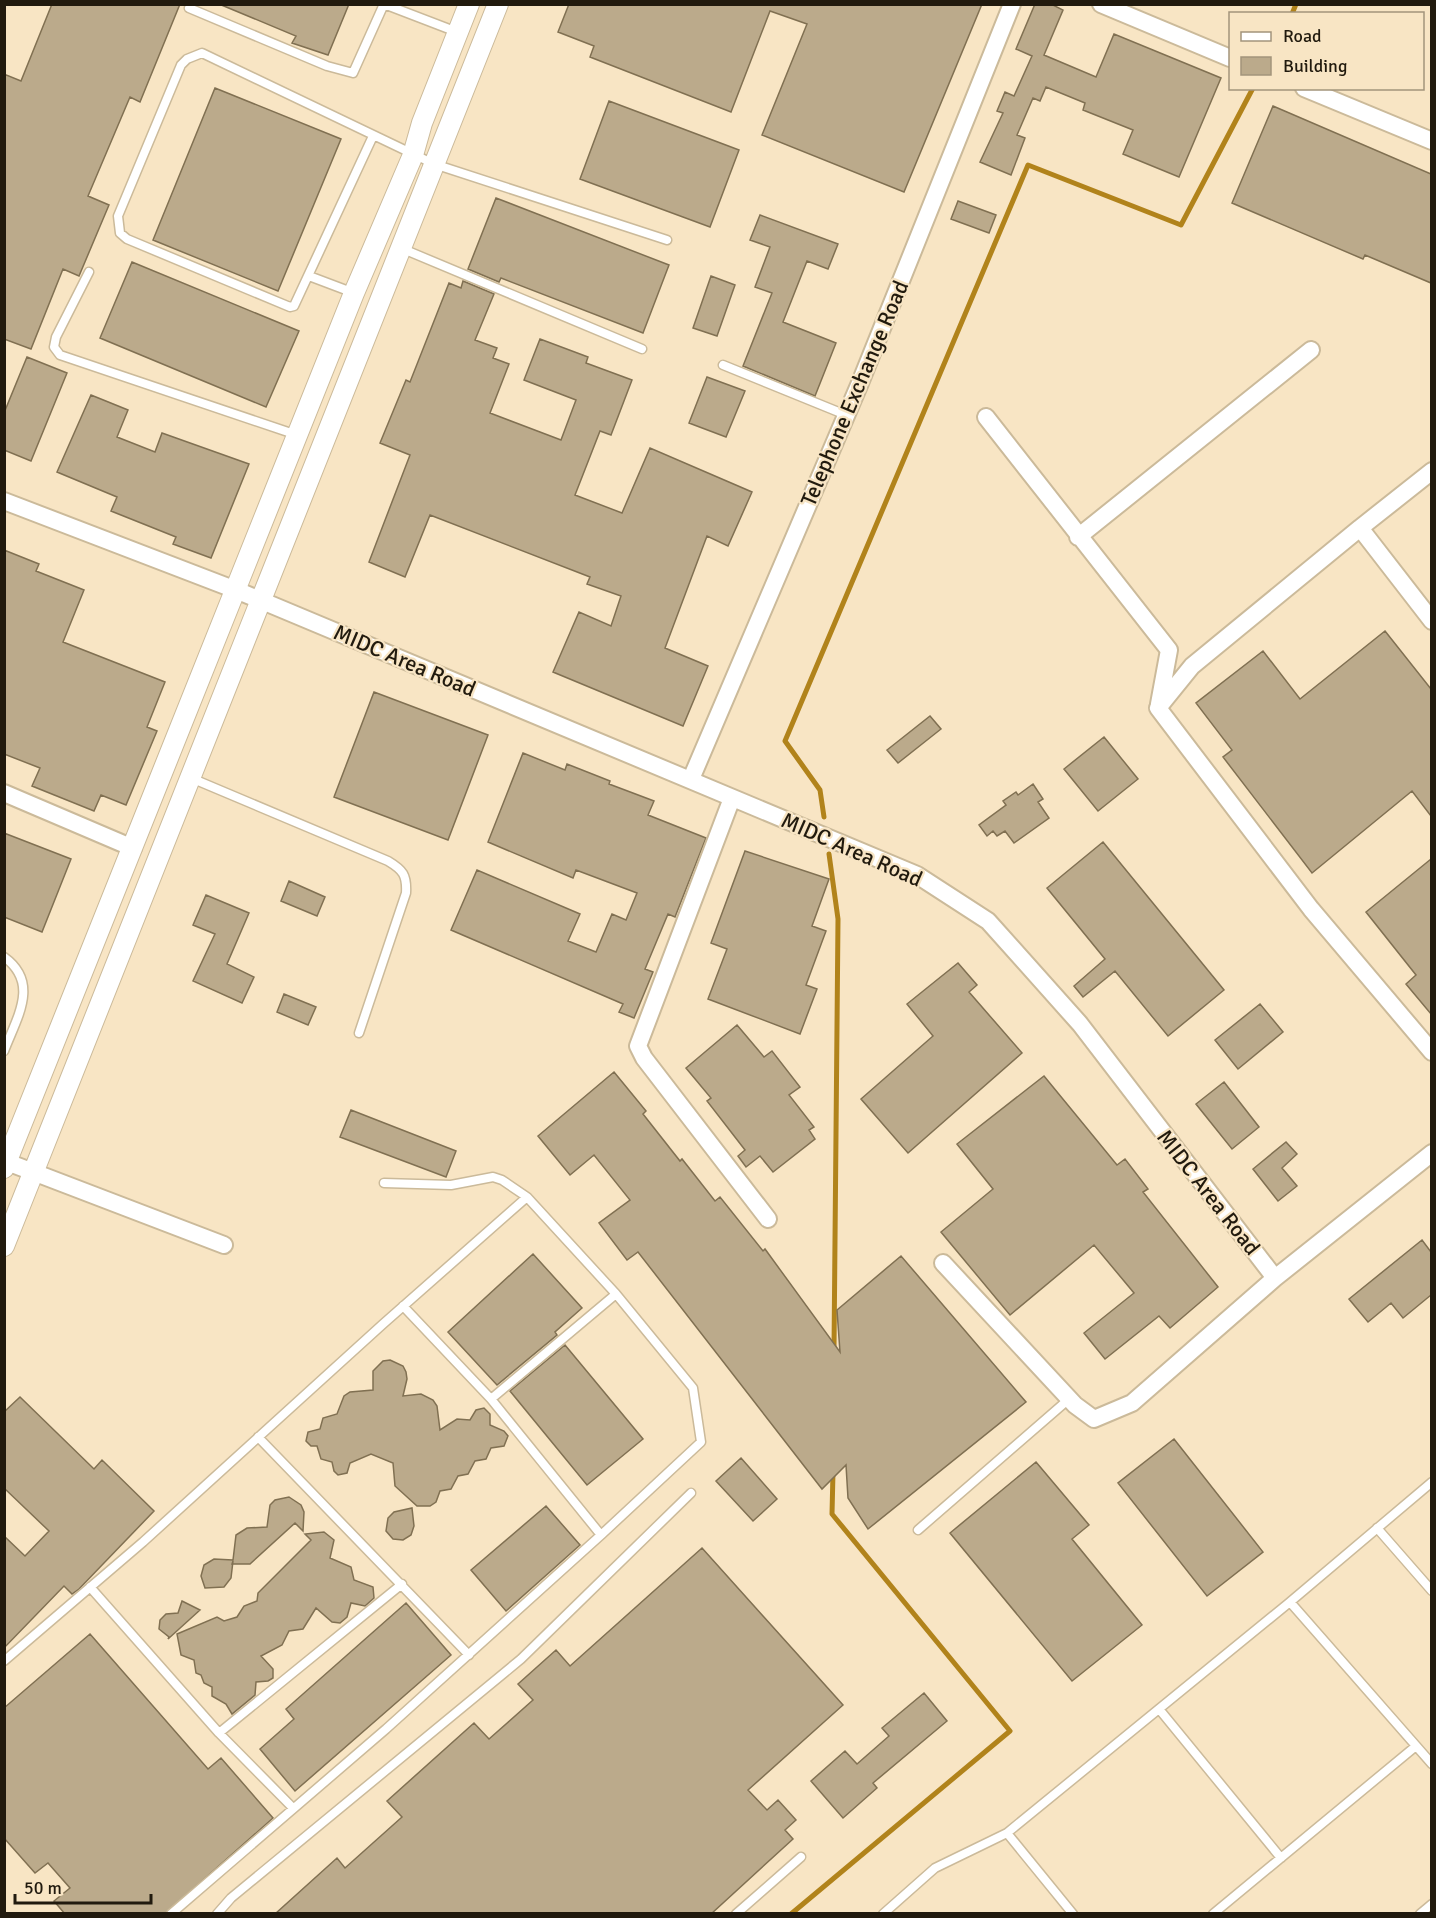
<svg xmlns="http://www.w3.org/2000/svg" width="1436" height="1918" viewBox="0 0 1436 1918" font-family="Signika,sans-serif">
  <rect width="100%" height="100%" fill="#f8e5c4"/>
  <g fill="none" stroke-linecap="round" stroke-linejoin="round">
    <path stroke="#b1831b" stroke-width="5" d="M1292,14L1296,4
      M824,817L820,790L785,741L1028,165L1181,225L1253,88
      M829,854L838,919L834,1349
      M791,1914L1010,1731L832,1514L833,1472"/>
  </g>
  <path fill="#bbaa8b" stroke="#807052" stroke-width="1.5" d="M52,4H180L140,102L130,97L88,196L109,205L79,276L63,269L31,349L4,339V74L21,81Z
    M219,4H349L328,55L292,43L296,36Z
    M569,4H982L904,192L762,135L807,24L770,11L731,112L590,57L594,46L558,32Z
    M1035,4H1051L1063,10L1044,55L1096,77L1114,34L1221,78L1179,177L1123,154L1133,130L1083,110L1085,103L1046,87L1040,101L1033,98L1017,135L1025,138L1011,175L980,162L1003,113L997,111L1005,92L1014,96L1032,56L1016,49Z
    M215,88L341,139L278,291L153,240Z
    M609,101L739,150L710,227L580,179Z
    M1273,106L1431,174V283L1365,255L1363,259L1232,203Z
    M496,198L669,265L643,333L501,278L499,282L468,269Z
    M958,201L996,215L989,233L951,219Z
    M760,215L838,244L828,269L807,261L783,322L836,343L815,396L743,366L772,293L755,287L770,247L750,240Z
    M132,262L299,331L266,407L100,338Z
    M711,276L735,285L717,336L693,328Z
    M463,281L494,294L475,340L497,348L493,358L509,364L490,413L561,440L576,400L524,380L540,339L588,357L586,363L632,380L611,435L600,431L575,495L622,513L650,448L752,492L728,546L707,536L665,648L708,666L683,726L553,672L579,612L611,626L621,596L587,584L590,577L430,515L405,577L369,562L410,455L380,443L406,380L410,382L449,283L461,288Z
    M27,357L67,373L31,461L4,450V413Z
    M707,377L745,391L726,437L689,423Z
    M91,395L128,410L117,437L155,452L162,433L249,464L211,558L173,544L176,537L111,511L117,497L57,472Z
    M4,550L39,564L36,571L84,590L63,642L165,682L147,727L157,731L126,805L101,795L94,811L32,786L40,768L4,754Z
    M1385,631L1431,689V816L1412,791L1312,873L1223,757L1232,750L1196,703L1263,651L1300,699Z
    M374,692L488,735L448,840L334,797Z
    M930,716L941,729L898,763L887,750Z
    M1104,737L1138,779L1098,811L1064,769Z
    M523,753L565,770L567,764L610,781L609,784L654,801L648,815L706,838L675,917L668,914L645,969L653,972L634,1018L619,1012L623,1004L451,930L477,870L580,914L568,941L596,952L612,914L626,920L637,893L576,870L573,878L488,842Z
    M1033,784L1043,799L1038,802L1049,818L1014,843L1005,831L997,836L993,831L987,836L979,825L1006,805L1003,801L1016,792L1018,795Z
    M4,833L71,859L42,932L4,917Z
    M1103,842L1224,990L1168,1036L1115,971L1083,997L1074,986L1105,959L1047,888Z
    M745,851L829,879L812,926L826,931L806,985L817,989L800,1034L708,999L727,949L711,943Z
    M1431,859V1014L1406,984L1416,975L1366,912Z
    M289,881L325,897L317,916L281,901Z
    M206,895L249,913L227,964L254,977L242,1003L193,981L215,934L193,925Z
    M958,963L977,985L969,992L1022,1053L908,1153L861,1099L933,1036L907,1004Z
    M284,994L316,1007L308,1025L277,1012Z
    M1260,1004L1283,1032L1238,1069L1215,1040Z
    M737,1025L764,1057L772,1051L800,1087L789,1095L814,1127L809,1130L815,1139L773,1172L760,1156L746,1167L738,1156L745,1150L707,1101L711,1098L686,1068Z
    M614,1072L646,1111L643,1114L680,1161L682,1159L715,1201L720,1197L763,1251L765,1249L840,1352L837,1310L901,1256L1026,1402L868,1529L848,1498L846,1465L822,1489L638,1252L627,1260L599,1223L630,1200L594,1155L570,1175L538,1136Z
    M1044,1076L1117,1165L1125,1159L1148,1189L1143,1192L1218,1287L1170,1328L1159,1316L1105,1359L1084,1333L1134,1293L1094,1245L1010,1315L941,1232L993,1189L957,1144Z
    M1224,1082L1259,1127L1232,1149L1196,1104Z
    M351,1110L456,1151L446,1177L340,1137Z
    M1286,1142L1297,1154L1282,1168L1297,1186L1278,1201L1253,1169Z
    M1422,1240L1431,1252V1295L1403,1318L1391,1303L1368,1322L1349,1299Z
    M533,1254L582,1308L555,1332L557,1335L497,1385L448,1332Z
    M565,1345L643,1439L587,1485L510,1391Z
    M390,1360L403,1366L406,1372L407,1379L403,1396L421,1394L433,1400L437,1406L440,1430L457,1419L470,1420L476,1410L484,1408L490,1414V1425L504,1431L508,1436L504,1446L491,1448L486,1459L475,1461L468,1474L458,1476L451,1489L440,1491L436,1502L430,1506H417L395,1486L393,1463L371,1454L350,1463L347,1473L338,1475L334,1471L332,1462L321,1459L317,1446H311L306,1441L308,1432L320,1429L323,1418L337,1414L344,1396L350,1392L373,1390V1371L383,1361Z
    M20,1397L94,1469L102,1460L154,1511L79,1589L72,1594L64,1586L4,1648V1536L25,1556L49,1531L4,1488V1412Z
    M1174,1439L1263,1552L1207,1596L1118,1483Z
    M741,1458L777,1499L753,1521L716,1481Z
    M1036,1462L1089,1525L1072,1539L1142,1625L1072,1681L950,1533Z
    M289,1497L301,1505L304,1512L303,1531L295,1523L250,1564H232L233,1561L231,1578L224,1587L205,1588L201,1576L204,1565L214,1559L233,1560L236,1535L247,1528L267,1527L270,1505L275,1500Z
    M546,1506L580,1545L506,1611L471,1570Z
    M412,1508L414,1526L411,1535L403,1540L393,1539L386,1531L388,1518L394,1512Z
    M324,1532L334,1540L330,1558L351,1567L354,1580L373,1587L374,1598L365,1606L351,1603L347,1617L340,1623L332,1622L316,1608L303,1629L289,1631L282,1645L261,1656L273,1669V1678L268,1681L256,1682L255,1695L232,1714L226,1704L212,1696V1687L204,1683L201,1675L196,1673L194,1660L181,1655L177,1634L217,1617L224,1621L237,1617L244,1606L257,1601L258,1593L311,1540L305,1534Z
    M702,1548L843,1705L748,1790L767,1810L778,1800L796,1820L785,1830L793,1839L711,1914H275L337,1858L345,1868L402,1817L387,1801L474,1723L489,1739L533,1700L518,1684L556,1650L570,1666Z
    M182,1601L200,1610L168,1639L169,1637L159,1629L160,1620L166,1614L178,1613Z
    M406,1603L451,1655L295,1791L260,1749L294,1719L286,1709Z
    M90,1634L208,1769L221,1758L273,1818L165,1914H65L54,1901L70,1888L48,1863L35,1873L4,1838V1708Z
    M924,1693L947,1721L873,1783L877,1788L843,1818L811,1781L845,1751L857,1764L889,1736L882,1728Z"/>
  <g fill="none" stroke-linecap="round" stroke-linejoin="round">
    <g stroke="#cbba9a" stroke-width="11">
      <path id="service" d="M191,4L189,8L327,66L353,73L384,4
        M384,4L457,32
        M373,136L294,306L290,307L127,239L120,233L118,216L181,65L187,59L202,53L434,164L667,240
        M403,249L642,349
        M89,272L56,337L54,347L60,355L297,435
        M309,276L354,293
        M723,365L846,415
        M191,778L388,861C403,870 407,875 406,893L359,1033
        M4,957C40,983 17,1017 4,1051
        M384,1183L451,1185L493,1177L502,1180L527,1197
        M258,1437L469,1655
        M1377,1528L1432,1591
        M918,1530L1069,1399
        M601,1535L701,1442L693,1388L616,1294
        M90,1587L219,1733L293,1808
        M1290,1602L1432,1482
        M4,1661L143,1542L383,1324L527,1197L616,1294L491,1399L403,1306
        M1159,1709L1281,1858
        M219,1733L402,1584
        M1007,1833L1073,1914
        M171,1914L386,1729L601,1535L491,1399
        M217,1914L231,1898L521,1659L691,1493
        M736,1914L801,1857
        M883,1914L935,1868L1007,1833L1290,1602L1432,1764
        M1213,1914L1416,1746
        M1420,1914L1432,1904"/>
    </g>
    <g stroke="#cbba9a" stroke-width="20">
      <path id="minor" d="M1101,4L1230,58
        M1304,88L1432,141
        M986,417L1169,650L1159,704
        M4,501L236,590L917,875L988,921L1080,1024L1275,1278L1432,1153
        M1360,528L1432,471
        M1078,537L1311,350
        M1432,621L1360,528L1192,666L1158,708L1311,909L1432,1052
        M691,779L860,383L1012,4
        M4,793L133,848
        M732,798L638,1046L644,1058L768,1219
        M7,1162L224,1245
        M943,1263L1075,1405L1094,1419L1132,1403L1275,1278"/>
    </g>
    <g stroke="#cbba9a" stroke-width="22">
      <path id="tertiary" d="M4,1168L354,293L413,155L422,123L469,4
        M4,1246L498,4"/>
    </g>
    <use href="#service" stroke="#fff" stroke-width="8"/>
    <use href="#minor" stroke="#fff" stroke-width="16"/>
    <use href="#tertiary" stroke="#fff" stroke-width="20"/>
  </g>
  <g text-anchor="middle" stroke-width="4.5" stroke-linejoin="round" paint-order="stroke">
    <g font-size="22" fill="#211a0e" stroke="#f8e5c4">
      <text transform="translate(854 393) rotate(-67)" y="8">Telephone Exchange Road</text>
      <text transform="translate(405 660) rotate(23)" y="8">MIDC Area Road</text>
      <text transform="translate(852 849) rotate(24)" y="8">MIDC Area Road</text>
      <text transform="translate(1209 1192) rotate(52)" y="8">MIDC Area Road</text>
    </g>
  </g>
  <rect width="1436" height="1918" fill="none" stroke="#211a0e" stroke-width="12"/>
  <rect x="1229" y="12" width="195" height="78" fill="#f8e5c4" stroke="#a2947b" stroke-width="1.5"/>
  <rect x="1241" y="32" width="30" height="9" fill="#ffffff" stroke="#a2947b" stroke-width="1.5"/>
  <text x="1283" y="42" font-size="18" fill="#211a0e">Road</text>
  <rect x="1241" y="57" width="30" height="18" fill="#bbaa8b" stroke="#a2947b" stroke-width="1.5"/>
  <text x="1283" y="72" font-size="18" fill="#211a0e">Building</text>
  <path d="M15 1894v9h136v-9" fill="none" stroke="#211a0e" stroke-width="3"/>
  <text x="24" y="1894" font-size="18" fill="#211a0e" stroke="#f8e5c4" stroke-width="4.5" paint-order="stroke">50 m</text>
</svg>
